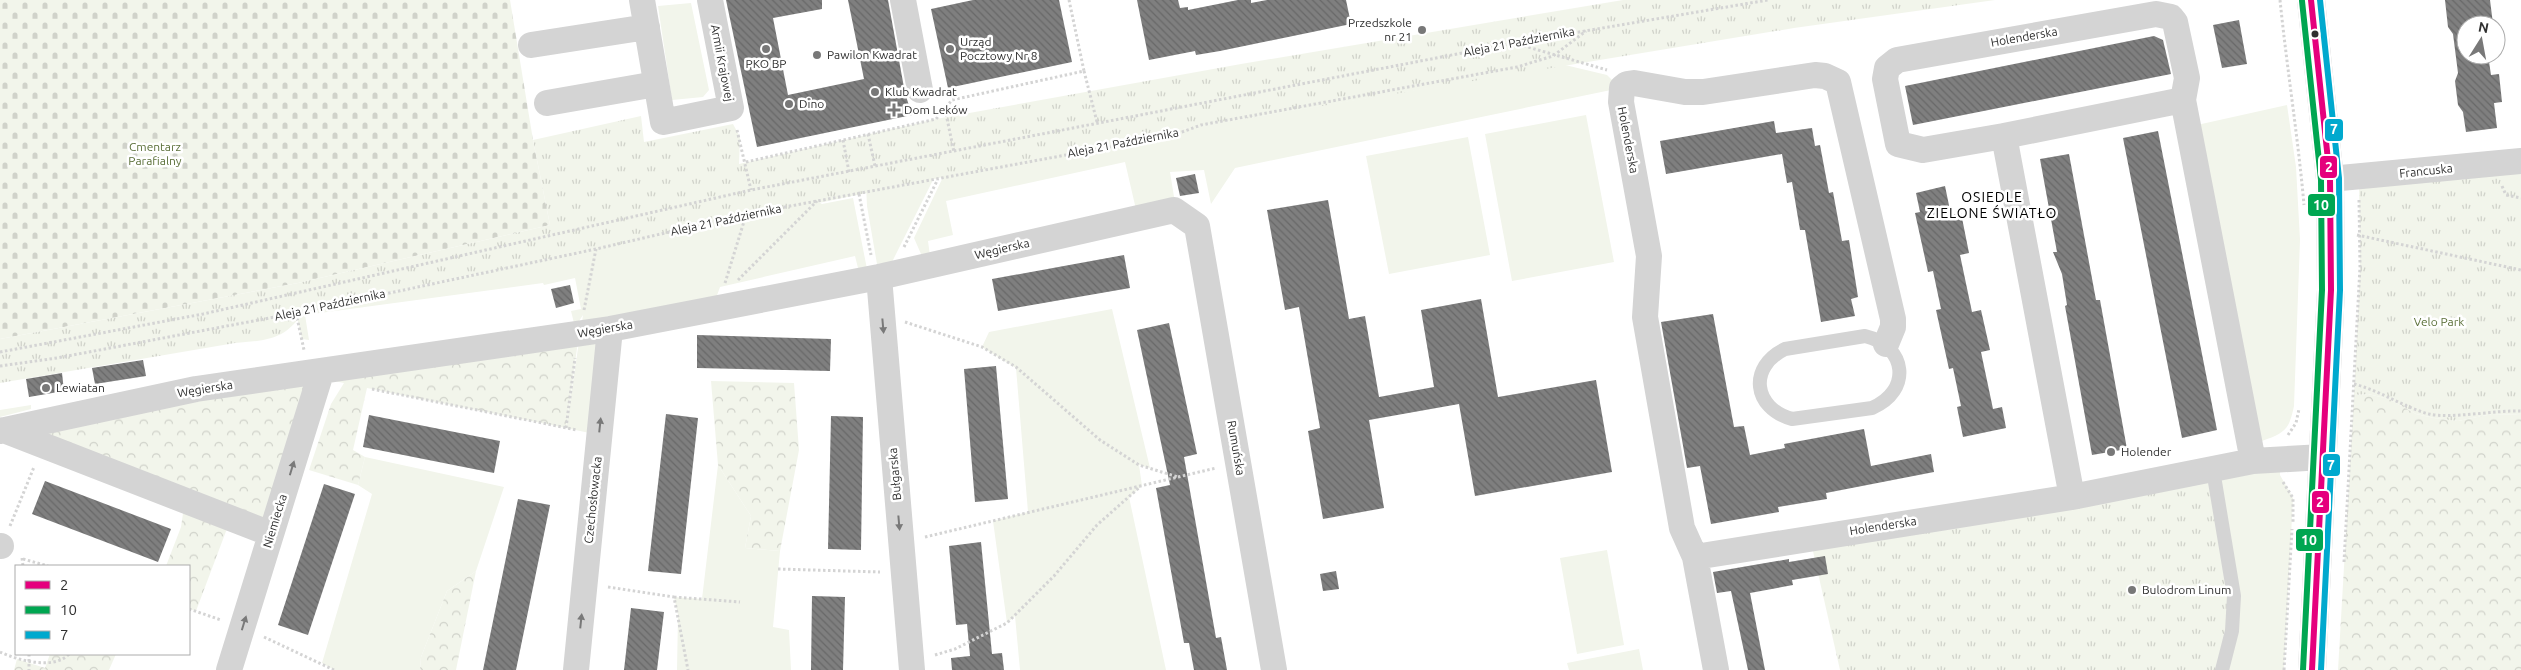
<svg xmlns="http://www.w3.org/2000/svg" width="2521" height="670" viewBox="0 0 2521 670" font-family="Ubuntu,sans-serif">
  <defs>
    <pattern id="forest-crowns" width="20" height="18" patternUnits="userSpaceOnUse" patternTransform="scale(1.25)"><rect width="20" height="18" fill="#f2f5eb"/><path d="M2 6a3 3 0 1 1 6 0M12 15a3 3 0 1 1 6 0" fill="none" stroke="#d0d2ca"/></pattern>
    <pattern id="cemetery-stones" width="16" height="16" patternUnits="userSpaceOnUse" patternTransform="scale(1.25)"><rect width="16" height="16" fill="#f2f5eb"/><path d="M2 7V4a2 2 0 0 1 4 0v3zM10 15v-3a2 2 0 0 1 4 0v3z" fill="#d0d2ca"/></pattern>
    <pattern id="park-tufts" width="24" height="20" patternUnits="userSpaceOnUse" patternTransform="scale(1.25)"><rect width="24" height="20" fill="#f2f5eb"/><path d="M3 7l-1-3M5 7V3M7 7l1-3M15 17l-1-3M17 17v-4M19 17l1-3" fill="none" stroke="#d0d2ca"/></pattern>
    <pattern id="building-back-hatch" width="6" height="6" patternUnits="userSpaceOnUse" patternTransform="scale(1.25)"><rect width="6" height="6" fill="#7f7f7f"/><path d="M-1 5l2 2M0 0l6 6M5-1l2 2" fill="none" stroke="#686868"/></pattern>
  </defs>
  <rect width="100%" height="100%" fill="#fff"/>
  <path fill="#f2f5eb" d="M691,3L709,90L703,97L672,100L658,6Z
    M1565,65L1607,75L1615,83L1611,90L1235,168L1211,204L1204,170L1170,172L1175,203L1138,218L1125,162L946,201L953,235L928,241L930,256L921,254L914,238L944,175L1140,136Z
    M2287,105L2296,167L2300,240L2294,406C2289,430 2285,433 2262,441L2188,127Z
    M1586,115L1614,262L1512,281L1485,134Z
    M1468,137L1490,255L1389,274L1366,156Z
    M931,175L932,182L892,262L877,264L867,206L866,184Z
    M853,198L867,269L859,272L855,256L720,287L715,301L610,329L599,435L566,428L583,315L575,327L571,311L581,309L575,278L544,285L543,283L305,315L309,340L302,339L296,313L817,201L822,204Z
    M1112,309L1150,468L1139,465L1142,486L1129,497L1166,670H1020L1015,616L1007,623L993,521L1028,512L1016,368L982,347L989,332Z
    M31,405V409L0,417V410Z
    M365,457L504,487L476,571L447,591L421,657L420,670H334L322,663L372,494L358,485Z
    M2280,459V475L2293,498L2284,670H2222L2213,470Z
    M718,465L751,516L745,548L780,551L773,627L789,630L791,670H677L678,615L674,597L702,599Z
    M1607,550L1624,645L1577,654L1560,558Z
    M1639,649L1643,670H1569L1567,663Z"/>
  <path fill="url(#forest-crowns)" d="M579,334L566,428L367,388L353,450L365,457L358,485L309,470L331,404L344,383L320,378L271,534L231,518L196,611L189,609V566H166L181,527L185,500L4,430Z
    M711,381L794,383L799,450L780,551L745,548L751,516L718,465Z
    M2368,394L2389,399L2416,414L2434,418L2458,421L2492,414L2521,415V670H2338L2354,395Z
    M476,571L456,670H420L421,657L447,591Z
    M50,654H116L109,670H14L17,659L45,668Z"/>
  <path fill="url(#cemetery-stones)" d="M0,0H510L533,140L550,225L298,283L0,339Z"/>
  <path fill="url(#park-tufts)" d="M1623,0H1995L1794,28L1140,136L296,312L298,319C282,341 259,341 235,343L0,383V339L298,283L550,225L533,140L641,116L644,142L733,124L740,137L739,164L936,119L1241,64Z
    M2521,161V415L2492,414L2458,421L2434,418L2416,414L2389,399L2368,394L2354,395L2360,267L2359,178Z
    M2213,470L2233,592L2222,670H1840L1810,538Z"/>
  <path fill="url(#building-back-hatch)" d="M726,0H822V9L773,18L788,95L864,79L848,0H888L905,93L912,115L757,147Z
    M973,0H1059L1072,62L948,88L931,9Z
    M1137,0H1178L1180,8L1188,7V10L1238,0H1251V3L1267,0H1346L1351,24L1220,51L1196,55L1195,51L1149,60Z
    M2445,0H2490L2493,24L2466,25V55H2488L2491,75L2499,74L2502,102L2494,103L2497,128L2466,132L2463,112L2458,105L2455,81L2458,73L2453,34L2448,27Z
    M2239,20L2247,64L2222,68L2213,25Z
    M2154,36L2163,40L2171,74L1913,125L1905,86Z
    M1774,121L1776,133L1812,128L1815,146L1820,145L1829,193L1833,192L1842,241L1849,240L1858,297L1851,299L1855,316L1821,322L1805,230H1800L1792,182L1787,183L1782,154L1666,174L1660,141Z
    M2158,131L2217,430L2182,438L2123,138Z
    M2069,154L2096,300H2100L2127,449L2092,455L2065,306L2067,305L2062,274L2053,252H2057L2040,159Z
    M1195,174L1199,193L1180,196L1176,178Z
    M1945,186L1951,215L1961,213L1969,253L1960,255L1972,312L1981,310L1990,350L1981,352L1993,409L2002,407L2006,428L1963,437L1957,407L1961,406L1953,368L1949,369L1936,310L1941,309L1933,271L1928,272L1915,213L1920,212L1916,193Z
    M1328,200L1349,319L1365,316L1379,397L1434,387L1421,310L1481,299L1498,397L1596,380L1612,472L1475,496L1459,404L1369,420L1384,508L1323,519L1308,431L1320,428L1299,307L1285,310L1267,210Z
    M1124,255L1130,288L998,311L992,279Z
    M570,285L574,303L556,308L551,289Z
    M1713,314L1734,427L1744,426L1750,455L1785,448L1784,444L1864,429L1871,466L1931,454L1934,472L1826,493L1827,499L1778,507L1779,512L1711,524L1700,466L1687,468L1661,322Z
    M1169,323L1197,454L1184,457L1216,638L1221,637L1227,670H1194L1189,643H1184L1156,488L1170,485L1137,330Z
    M697,335L831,339L830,371L697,368Z
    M143,360L146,376L95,384L92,368Z
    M996,366L1008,499L975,502L964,369Z
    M62,373L64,391L29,397L26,379Z
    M666,414L698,418L681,574L648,571Z
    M369,415L500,441L494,473L363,447Z
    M831,416L863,417L861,550L828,549Z
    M45,481L171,529L158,562L32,514Z
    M324,484L355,494L308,635L278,625Z
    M518,499L550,505L516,670H483Z
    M981,542L992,654L1002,653L1004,670H952L951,658L970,656L967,624L956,625L949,546Z
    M1825,556L1828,574L1792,580L1793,585L1750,593L1765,670H1748L1731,591L1717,593L1713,572L1789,559V562Z
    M1336,571L1339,589L1323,591L1320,574Z
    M812,596L845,597L843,670H811Z
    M631,608L664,612L657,670H624Z"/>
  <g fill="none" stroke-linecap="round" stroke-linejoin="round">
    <path stroke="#d4d4d4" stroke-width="3" stroke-dasharray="2.5 2.5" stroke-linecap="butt" d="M2280,0C2287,69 2298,137 2304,205
      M1514,43L1607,70
      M1084,71L1097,122
      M945,109L954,152
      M737,130L751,190
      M868,134L875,166
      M843,140L849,172
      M746,162L936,119L952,100L1084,71L1069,0
      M2502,186L2506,195L2521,198
      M859,194L871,255
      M2357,235L2521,270
      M904,247L938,179
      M738,280L817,201
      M725,283L746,215
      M584,310L596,249
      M296,313L304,350
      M905,322L982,347L1016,367L1100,440L1139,465L1178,477
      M0,352L203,314L751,190L1514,43L1768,0
      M0,366L57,358L296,313L596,249L747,214L1174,135L1201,125L1517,67L1553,56L1586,31
      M2354,384C2381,391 2403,407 2429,414C2451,419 2496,410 2521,411
      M372,389L577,430
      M566,428L575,358
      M2288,435L2296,423L2299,409
      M2283,482L2293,498V523
      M10,526L34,467
      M925,537L1216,468
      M22,558L23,566
      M23,559L48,566
      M2344,562L2360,267L2359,199
      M778,569L880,572
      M608,587L674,597L688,670
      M674,597L740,602
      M189,609L221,620
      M264,637L334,670
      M0,652C20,661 54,670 69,654
      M29,654V670
      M935,655L955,649L1007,623L1054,576L1097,525L1141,486
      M2284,670L2292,529"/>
    <path stroke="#d4d4d4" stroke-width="14" d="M1865,336C1907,346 1912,391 1872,408L1792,419C1753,408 1748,367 1785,349Z
      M2213,470L2234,596L2232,631L2222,670"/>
    <path stroke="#d4d4d4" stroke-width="26" d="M642,0L663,122L731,108L710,0
      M903,0L920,90
      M531,45L647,27
      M2183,100L2253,461
      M547,103L656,84
      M2004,136L1923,150L1898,144L1885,79L1887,68L1897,60L2156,14L2171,17L2175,22L2187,78L2183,100L2004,136L2072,497
      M2330,179L2521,161
      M879,277L912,670
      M1886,344L1893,327V319L1838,82L1825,76L1815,75L1703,92H1685L1634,83L1627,84L1622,88L1621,102L1649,256L1645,317L1682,528L1695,557L2072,497L2253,461L2323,457
      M4,430L271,534
      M0,431L196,389L610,329L879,277L1174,210L1197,226L1274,670
      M0,546H1
      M1695,557L1716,670
      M229,670L321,373
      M576,670L610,329"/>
    <path stroke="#c7c7c7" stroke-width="28" d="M2311,0L2330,179L2331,290L2312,670"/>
    <g stroke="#fff" stroke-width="10">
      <path id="bus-1" d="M2311,0L2330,179L2331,290L2312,670"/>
    </g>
    <g stroke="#fff" stroke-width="10">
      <path id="bus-2" d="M2302,1L2321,180L2322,290L2303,670"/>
    </g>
    <g stroke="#fff" stroke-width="10">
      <path id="bus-3" d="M2320,0L2339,178L2340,290L2321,670"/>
    </g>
    <use href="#bus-1" stroke="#e5007d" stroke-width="6"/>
    <use href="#bus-2" stroke="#00a651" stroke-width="6"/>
    <use href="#bus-3" stroke="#00a9ce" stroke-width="6"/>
  </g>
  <defs><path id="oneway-solid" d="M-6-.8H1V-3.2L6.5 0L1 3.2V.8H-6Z" transform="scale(1.25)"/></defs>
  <g fill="#797979">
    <use href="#oneway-solid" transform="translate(883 326) rotate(85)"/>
    <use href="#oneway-solid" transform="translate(600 425) rotate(-84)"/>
    <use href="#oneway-solid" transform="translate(292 468) rotate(-73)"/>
    <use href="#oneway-solid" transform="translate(899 523) rotate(85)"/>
    <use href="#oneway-solid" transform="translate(581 621) rotate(-84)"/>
    <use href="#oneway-solid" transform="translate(244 623) rotate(-73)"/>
  </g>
  <g fill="#787878" stroke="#fff" stroke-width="2">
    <circle cx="1422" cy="30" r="5"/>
    <circle cx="766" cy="49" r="5"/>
    <circle cx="950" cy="49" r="5"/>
    <circle cx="817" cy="55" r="5"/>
    <circle cx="875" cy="92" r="5"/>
    <circle cx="789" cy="104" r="5"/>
    <path d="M891.5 102.5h5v5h5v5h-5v5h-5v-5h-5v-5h5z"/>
    <circle cx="46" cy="388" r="5"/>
    <circle cx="2111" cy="452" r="5"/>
    <circle cx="2132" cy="590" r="5"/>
  </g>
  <circle fill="#2f2f2f" stroke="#fff" stroke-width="2" cx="2315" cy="34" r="4.5"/>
  <g text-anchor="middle" stroke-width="5" stroke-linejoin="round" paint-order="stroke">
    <g font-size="12" fill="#2f2f2f" stroke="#fff" text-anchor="start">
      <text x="1412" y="27" text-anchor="end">Przedszkole<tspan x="1412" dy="14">nr 21</tspan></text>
      <text x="960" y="46">Urząd<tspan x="960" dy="14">Pocztowy Nr 8</tspan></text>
      <text x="827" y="59">Pawilon Kwadrat</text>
      <text x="766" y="68" text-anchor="middle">PKO BP</text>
      <text x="885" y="96">Klub Kwadrat</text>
      <text x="799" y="108">Dino</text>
      <text x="904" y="114">Dom Leków</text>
      <text x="56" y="392">Lewiatan</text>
      <text x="2121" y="456">Holender</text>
      <text x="2142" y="594">Bulodrom Linum</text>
    </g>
    <g font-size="12" fill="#2f2f2f" stroke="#fff">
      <text transform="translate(2024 37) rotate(-10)" y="4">Holenderska</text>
      <text transform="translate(1519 42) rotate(-11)" y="4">Aleja 21 Października</text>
      <text transform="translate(722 63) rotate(79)" y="4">Armii Krajowej</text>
      <text transform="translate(1628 140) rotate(79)" y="4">Holenderska</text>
      <text transform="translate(1123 143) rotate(-11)" y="4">Aleja 21 Października</text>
      <text transform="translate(2426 171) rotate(-6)" y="4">Francuska</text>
      <text transform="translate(726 220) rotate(-12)" y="4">Aleja 21 Października</text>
      <text transform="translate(1002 249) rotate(-13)" y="4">Węgierska</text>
      <text transform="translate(330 305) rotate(-12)" y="4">Aleja 21 Października</text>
      <text transform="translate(605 329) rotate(-10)" y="4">Węgierska</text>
      <text transform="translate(205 389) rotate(-9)" y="4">Węgierska</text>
      <text transform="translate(1236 448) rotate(80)" y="4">Rumuńska</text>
      <text transform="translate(895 474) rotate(-95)" y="4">Bułgarska</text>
      <text transform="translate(593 500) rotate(-84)" y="4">Czechosłowacka</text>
      <text transform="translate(275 521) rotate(-73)" y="4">Niemiecka</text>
      <text transform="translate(1883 526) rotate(-9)" y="4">Holenderska</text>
    </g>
    <g font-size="12" fill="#5a6f38" stroke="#fff">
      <text x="155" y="151">Cmentarz<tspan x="155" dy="14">Parafialny</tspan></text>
      <text x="2439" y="326">Velo Park</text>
    </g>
    <g font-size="14" letter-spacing="1" fill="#000" stroke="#fff">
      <text x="1992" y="202">OSIEDLE<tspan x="1992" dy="16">ZIELONE ŚWIATŁO</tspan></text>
    </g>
  </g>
  <g stroke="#fff" stroke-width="2">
    <rect x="2324" y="118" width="20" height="24" rx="5" fill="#00a9ce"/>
    <rect x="2319" y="155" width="19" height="24" rx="5" fill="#e5007d"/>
    <rect x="2307" y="193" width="29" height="24" rx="5" fill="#00a651"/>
    <rect x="2322" y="453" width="19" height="24" rx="5" fill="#00a9ce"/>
    <rect x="2311" y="490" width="19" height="24" rx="5" fill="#e5007d"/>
    <rect x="2295" y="528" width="29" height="24" rx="5" fill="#00a651"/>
  </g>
  <g font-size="14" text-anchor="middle" font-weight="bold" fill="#fff">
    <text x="2334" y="134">7</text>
    <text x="2329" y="172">2</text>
    <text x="2321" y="210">10</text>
    <text x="2331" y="470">7</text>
    <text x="2320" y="507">2</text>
    <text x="2309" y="545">10</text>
  </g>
  <rect x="15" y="565" width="175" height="90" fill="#ffffff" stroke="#acacac"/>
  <rect x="25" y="581" width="25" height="8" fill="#e5007d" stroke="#acacac"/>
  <text x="60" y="590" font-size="15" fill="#2f2f2f">2</text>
  <rect x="25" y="606" width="25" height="8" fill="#00a651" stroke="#acacac"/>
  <text x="60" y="615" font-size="15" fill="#2f2f2f">10</text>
  <rect x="25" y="631" width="25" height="8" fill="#00a9ce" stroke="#acacac"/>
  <text x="60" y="640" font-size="15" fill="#2f2f2f">7</text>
  <g transform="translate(2481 40) rotate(11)"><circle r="24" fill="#ffffff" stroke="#acacac"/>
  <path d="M0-4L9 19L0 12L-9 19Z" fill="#787878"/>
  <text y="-8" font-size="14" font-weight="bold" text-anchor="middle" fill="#2f2f2f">N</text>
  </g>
</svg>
